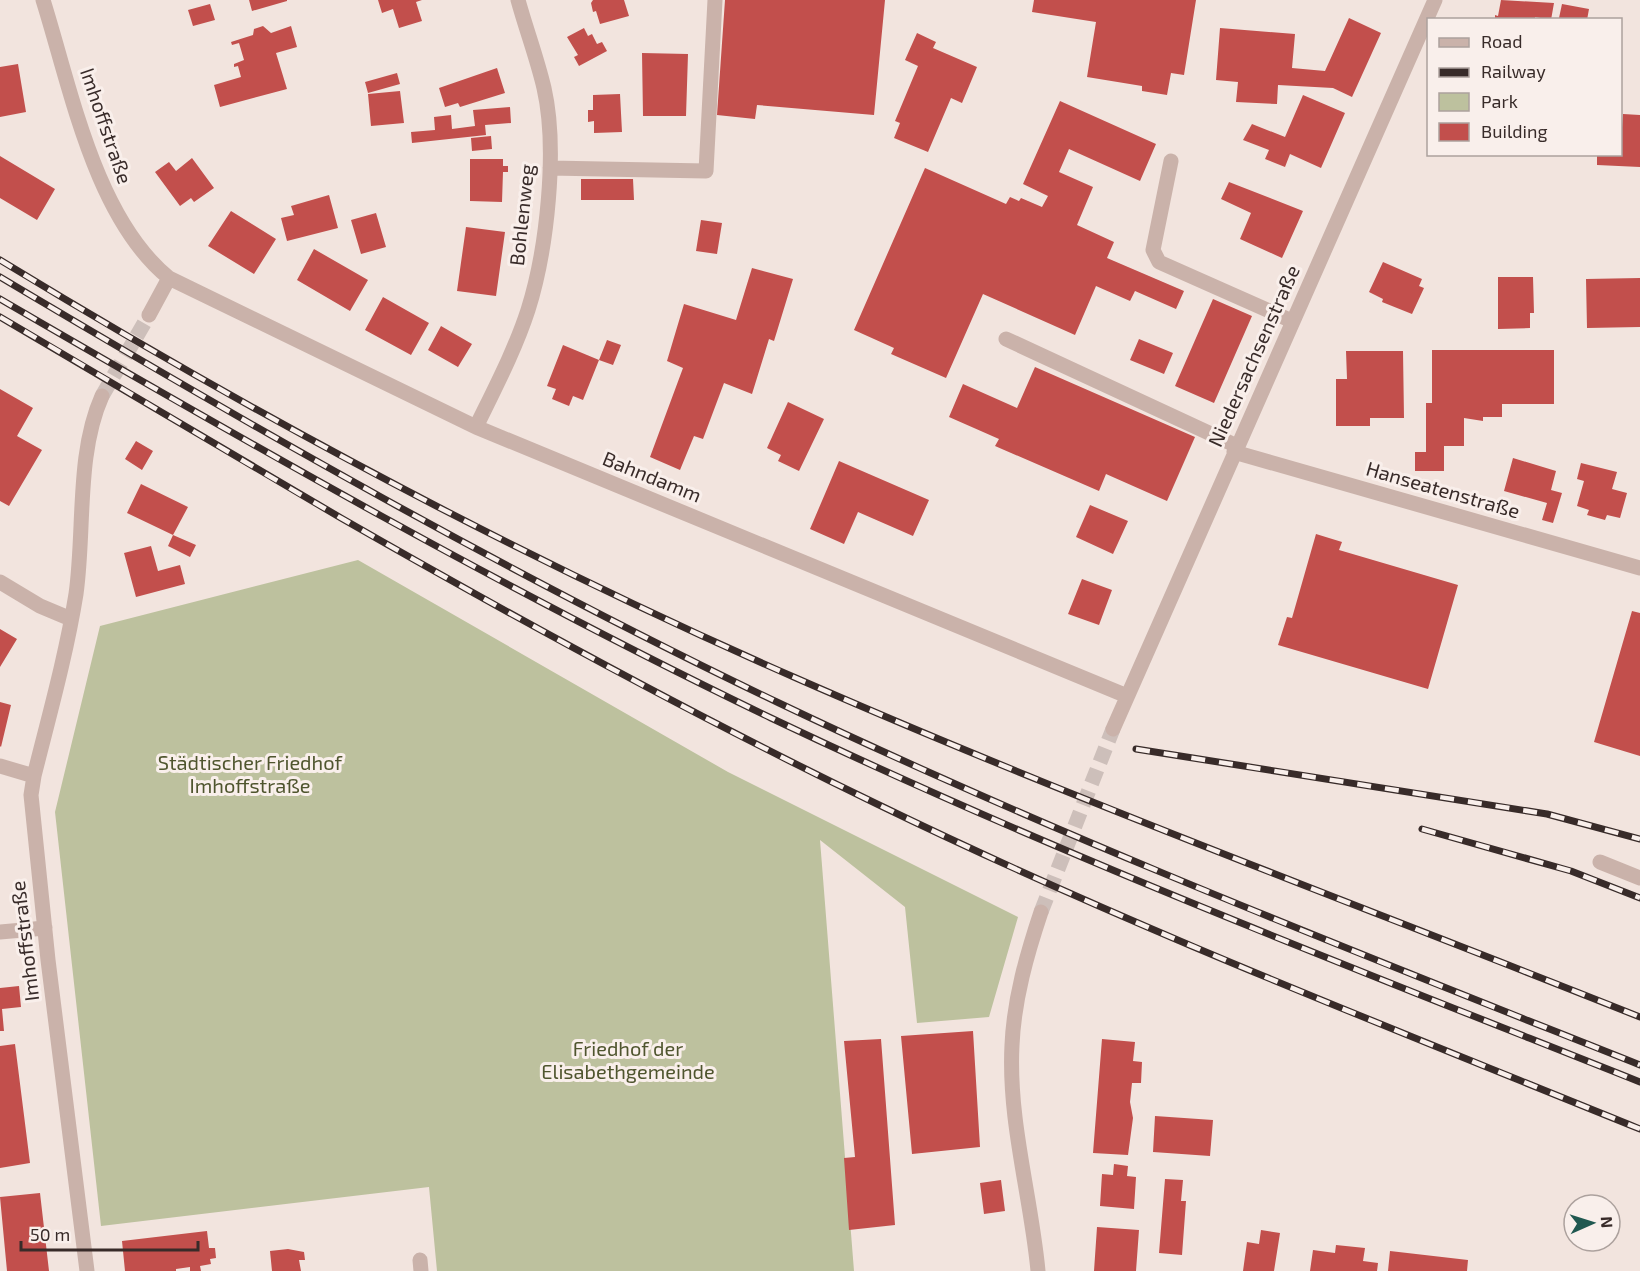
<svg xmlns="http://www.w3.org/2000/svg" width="1640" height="1271" viewBox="0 0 1640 1271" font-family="'Exo 2',sans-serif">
  <rect width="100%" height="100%" fill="#f2e4de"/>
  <path fill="#bdc19e" d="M358,560L728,772L1018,917L989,1017L917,1023L905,907L820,840L854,1271H437L429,1187L101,1226L55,812L100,626Z"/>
  <path fill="#c24f4c" d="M249,0H287V1L252,11Z
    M378,0H422L416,2L422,21L399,28L393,9L382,13Z
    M593,0H624L629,16L600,24L596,11L593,12L591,3Z
    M725,0H885L874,115L757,105L755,119L717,115Z
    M1034,0H1196L1184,75L1171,73L1167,95L1142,91V86L1087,77L1096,22L1032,12Z
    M1501,0L1554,3L1551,20L1535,17V20H1495V15L1498,16Z
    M210,4L215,20L193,26L188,10Z
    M1562,4L1589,9L1587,20L1559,18Z
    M1349,18L1381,33L1352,97L1333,88L1278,85L1277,104L1236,102L1238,82L1216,80L1220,28L1295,34L1292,68L1325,71Z
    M263,26L271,33L291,26L297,47L276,53L287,89L220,107L214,85L241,77L238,66L234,67V64L244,60L239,43L232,45L231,42L253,35L254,29Z
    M584,28L588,36L592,34L597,44L602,42L607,51L579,66L574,57L578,55L567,37Z
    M917,33L936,42L933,48L977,67L962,103L951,98L928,152L894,138L900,123L895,121L918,66L905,60Z
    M642,53L688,54L686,116H643Z
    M18,64L26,112L0,117V67Z
    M497,68L505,93L460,107L458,103L445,107L439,88Z
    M397,73L400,84L368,93L365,82Z
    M400,91L404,123L371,126L368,94Z
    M620,94L622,132L594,133V121L588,122V110H593V95Z
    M1303,95L1345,113L1321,168L1290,154L1285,167L1265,159L1269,150L1243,140L1252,124L1285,137Z
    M1060,101L1156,144L1140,181L1069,149L1059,172L1093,187L1077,225L1114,242L1107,258L1184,291L1176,309L1135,291L1130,301L1096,286L1075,335L983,294L946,378L891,354L894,348L854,330L925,168L1006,204L1010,197L1019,201L1021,198L1042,207L1048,196L1023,184Z
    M510,107L511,123L485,125L486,135L412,143L411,132L435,130L434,117L451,115L452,129L475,126L473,110Z
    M1623,114L1640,115V167L1597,165V154H1620Z
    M491,136L492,149L472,151L471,138Z
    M0,156L55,189L37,220L0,198Z
    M192,158L214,188L194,202L191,198L180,206L155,172L169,162L176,171Z
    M470,159H503V166H508V172H503L502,202L470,201Z
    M581,179H633L634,200H581Z
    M1229,182L1303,211L1282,258L1240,239L1251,213L1221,199Z
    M329,195L338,228L287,241L281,218L294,215L291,206Z
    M231,211L276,239L254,274L208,246Z
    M376,213L386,247L361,254L351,220Z
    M701,220L722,223L717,254L696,251Z
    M466,227L505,232L496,296L457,291Z
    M314,249L368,280L350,311L297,280Z
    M1383,262L1422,279L1419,286L1424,288L1412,314L1382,302L1383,299L1369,292Z
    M752,268L793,279L774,341L769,339L752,394L724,383L703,439L694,436L680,470L650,457L683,368L667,361L684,304L736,320Z
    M1498,277H1533L1534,313H1530V328L1498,329Z
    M1640,278V327L1587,328L1586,279Z
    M383,297L429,323L411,355L365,330Z
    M1213,299L1252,316L1214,403L1175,386Z
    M441,326L472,344L458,367L428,350Z
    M1139,339L1173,353L1164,374L1130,360Z
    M607,340L621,345L613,365L599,360Z
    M563,345L599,360L583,400L573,396L569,406L552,399L556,389L547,386Z
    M1432,350H1554V404H1502V417H1483V421L1464,418V446H1444V471H1415V452H1426V403H1432Z
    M1346,351H1403L1404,418H1370V426H1336V379H1347Z
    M1035,367L1195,437L1167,501L1106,474L1099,491L995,446L999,439L949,417L963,384L1017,408Z
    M0,389L33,408L17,436L42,450L9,506L0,501Z
    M788,402L824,419L799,471L778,461L781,455L767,448Z
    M136,441L153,451L142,470L125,459Z
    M1513,458L1556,471L1551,490L1562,493L1553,523L1542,520L1547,503L1504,491Z
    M839,461L929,500L913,536L858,512L844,544L810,529Z
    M1581,463L1617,472L1612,489L1627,493L1620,518L1607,515L1605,520L1587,515L1589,510L1577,506L1584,481L1577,479Z
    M141,484L188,507L173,535L127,513Z
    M1090,505L1128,521L1113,554L1076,537Z
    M1316,534L1342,542L1339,550L1458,585L1428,689L1278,645L1287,617L1292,618Z
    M173,535L196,545L190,557L168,546Z
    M151,546L158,571L180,565L185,584L136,597L124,553Z
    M1082,579L1112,590L1099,625L1068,614Z
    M1632,611L1640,613V756L1594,742Z
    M0,629L17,639L0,667Z
    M0,702L11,705L1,747L0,746Z
    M19,986L21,1007L2,1009L4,1031H0V988Z
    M973,1031L980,1147L912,1154L901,1036Z
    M881,1039L895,1225L849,1230L844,1158L855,1157L844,1041Z
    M1102,1039L1135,1042L1133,1061L1142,1062L1141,1083H1132L1130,1102L1133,1118L1128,1155L1093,1153Z
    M15,1044L30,1163L0,1168V1046Z
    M1155,1116L1213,1120L1210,1156L1153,1152Z
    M1114,1164L1128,1166L1127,1176L1136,1177L1134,1209L1100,1206L1102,1174L1113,1175Z
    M1165,1179L1183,1180L1181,1201H1186L1182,1255L1159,1253Z
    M1001,1180L1005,1211L984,1214L980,1183Z
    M40,1193L49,1271H7L0,1197Z
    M1097,1227L1139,1230L1136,1271H1094Z
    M1261,1230L1280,1233L1274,1271H1243L1247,1242L1259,1244Z
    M207,1231L209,1248H215L216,1258L210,1259L211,1264L200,1266L201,1271H190V1267L176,1269V1271H125L122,1241Z
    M1336,1245L1365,1248L1363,1261L1378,1263L1377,1271H1310L1313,1250L1335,1253Z
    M288,1249L304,1252L305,1260H299L301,1271H272L270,1251Z
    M1390,1251L1468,1260L1467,1271H1388Z"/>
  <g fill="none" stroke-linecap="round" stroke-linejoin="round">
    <path stroke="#cdbfba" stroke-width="15" stroke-dasharray="15 8" stroke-linecap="butt" d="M102,396L149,315
      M1041,912L1113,729"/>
    <path stroke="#cab2aa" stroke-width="15" d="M43,0C71,89 95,218 169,278L476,427L1127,696
      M1171,161L1153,250L1159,262L1292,321
      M550,168L706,171L715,0
      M149,315L169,278
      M1006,339L1237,446
      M476,427C495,388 515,350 528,310C547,250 558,149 544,88C537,58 526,29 518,0
      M1234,452L1640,568
      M0,582L40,606L71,619
      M1113,729L1435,0
      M0,766L34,776
      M1600,862L1640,878
      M0,932L45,928
      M420,1260L421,1271
      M87,1271L48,960L31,795L34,776C49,716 66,656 76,594C85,530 76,454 102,396
      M1038,1271C1031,1196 1008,1121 1012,1045C1014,999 1027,954 1041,912"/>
    <g stroke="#382b29" stroke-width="7">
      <path id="rail" d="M0,260C256,416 522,558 796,678C1074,800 1359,905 1640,1017
        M0,277C255,429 511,575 779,703C1060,837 1351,950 1640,1065
        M0,299C253,446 507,591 771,718C1054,853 1348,966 1640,1082
        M0,317C114,383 227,452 341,518C517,619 695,716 877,804C1126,925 1384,1025 1640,1129
        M1136,749L1547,814L1640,839
        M1422,829L1571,871L1640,898"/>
    </g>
    <use href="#rail" stroke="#f9efeb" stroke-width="4.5" stroke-dasharray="14" stroke-linecap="butt"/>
  </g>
  <g text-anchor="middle" stroke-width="6" stroke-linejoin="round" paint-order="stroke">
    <g font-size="20" fill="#382b29" stroke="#f9efeb">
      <text transform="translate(106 126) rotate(71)" y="7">Imhoffstraße</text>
      <text transform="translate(522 215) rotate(-84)" y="7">Bohlenweg</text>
      <text transform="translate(1254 356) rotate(-66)" y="7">Niedersachsenstraße</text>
      <text transform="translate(652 477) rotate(22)" y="7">Bahndamm</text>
      <text transform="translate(1443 490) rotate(16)" y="7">Hanseatenstraße</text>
      <text transform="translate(25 941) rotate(-97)" y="7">Imhoffstraße</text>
    </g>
    <g font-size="20" fill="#4f552e" stroke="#f9efeb">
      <text x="250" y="770">Städtischer Friedhof<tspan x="250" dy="23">Imhoffstraße</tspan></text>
      <text x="628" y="1056">Friedhof der<tspan x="628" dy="23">Elisabethgemeinde</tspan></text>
    </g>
  </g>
  <rect x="1427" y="18" width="195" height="138" fill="#f9efeb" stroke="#aca19d" stroke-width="1.5"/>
  <rect x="1439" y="38" width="30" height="9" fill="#cab2aa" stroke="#aca19d" stroke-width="1.5"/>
  <text x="1481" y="48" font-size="18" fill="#382b29">Road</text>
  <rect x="1439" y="68" width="30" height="9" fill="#382b29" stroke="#aca19d" stroke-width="1.5"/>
  <text x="1481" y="78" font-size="18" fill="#382b29">Railway</text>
  <rect x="1439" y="93" width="30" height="18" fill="#bdc19e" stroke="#aca19d" stroke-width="1.5"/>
  <text x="1481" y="108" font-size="18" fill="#382b29">Park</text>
  <rect x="1439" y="123" width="30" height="18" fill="#c24f4c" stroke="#aca19d" stroke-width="1.5"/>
  <text x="1481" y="138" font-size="18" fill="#382b29">Building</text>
  <g transform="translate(1592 1223) rotate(87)"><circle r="28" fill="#f9efeb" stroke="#aca19d" stroke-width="1.5"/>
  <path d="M0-4.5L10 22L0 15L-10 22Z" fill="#205850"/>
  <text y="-9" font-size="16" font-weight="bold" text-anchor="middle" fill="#382b29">N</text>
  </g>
  <path d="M21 1241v9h177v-9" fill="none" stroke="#382b29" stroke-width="3"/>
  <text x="30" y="1241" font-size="18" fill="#382b29" stroke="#f9efeb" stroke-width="4.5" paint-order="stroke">50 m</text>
</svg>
